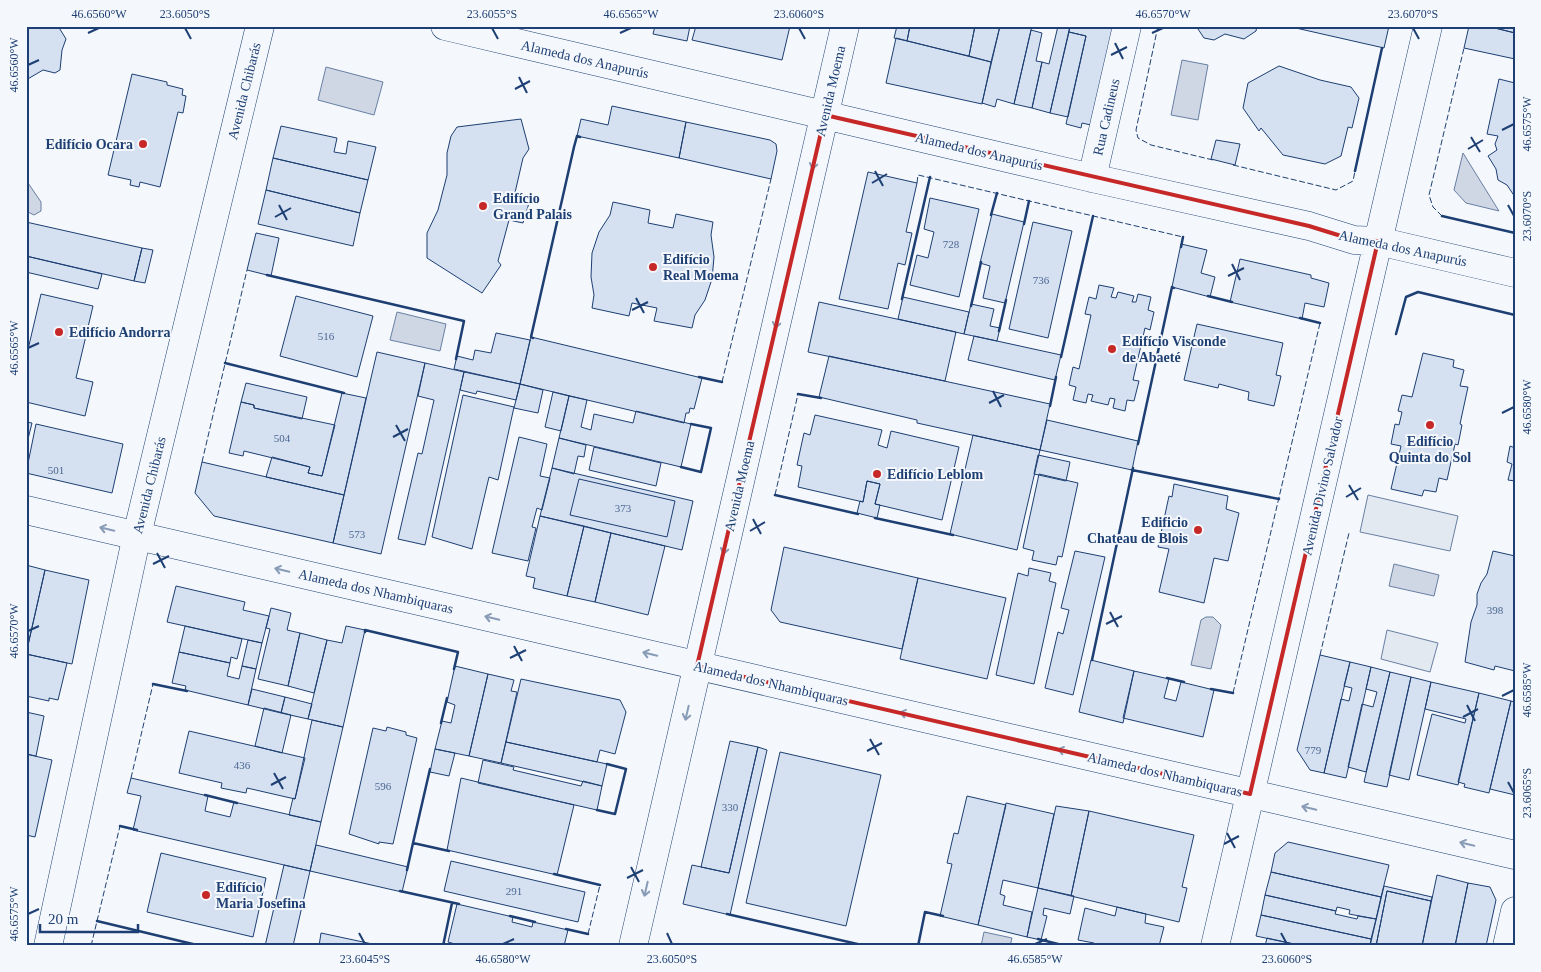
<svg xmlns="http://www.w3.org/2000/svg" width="1541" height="972" viewBox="0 0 1541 972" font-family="'Times New Roman',serif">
  <rect width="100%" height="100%" fill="#f4f7fb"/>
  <path fill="#e3e9f0" stroke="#687fa3" d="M1368,495L1458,516L1450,551L1360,532Z
    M1387,630L1438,643L1430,672L1381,659Z"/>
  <path fill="#cfd7e4" stroke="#687fa3" d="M1182,60L1208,65L1198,120L1171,115Z
    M326,67L383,82L374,115L318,100Z
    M1463,153L1499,211L1466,203L1454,190Z
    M26,180L41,202V211L34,215L26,211Z
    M397,312L446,324L440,351L390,340Z
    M1394,564L1439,575L1434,596L1389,586Z
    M1206,617H1213L1221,625L1211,669L1191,665L1201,620Z
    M984,932L1012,938L1010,946H981Z"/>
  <path fill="#d5e0f0" stroke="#1d3f73" d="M26,26H58L66,39L62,50L60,70L55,73L43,70L26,80Z
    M655,26H690L687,41L653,34Z
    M696,26H790L782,60L692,40Z
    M897,26H910L907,41L894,38Z
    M910,26H975L969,56L907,41Z
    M975,26H1000L991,62L969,56Z
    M1000,26H1032L1014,104L997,99L995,107L982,103Z
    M1058,26H1070L1050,113L1032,108L1042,62L1049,64Z
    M1070,26H1118L1095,126L1082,123L1081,128L1066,124L1086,36L1069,32Z
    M1196,26H1257L1256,31L1244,39L1225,34L1214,40L1204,38Z
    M1287,26H1389L1384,48Z
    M1469,26H1487L1515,33V59L1464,48Z
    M1487,26H1515V33Z
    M1031,30L1042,33L1036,61L1042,62L1032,108L1014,104Z
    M1069,32L1086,36L1068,117L1050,113Z
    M896,38L991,62L982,104L886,83Z
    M1279,66L1320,80L1351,87L1359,98L1352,128L1348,127L1341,156L1325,164L1283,155L1261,128L1259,131L1243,108L1248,83Z
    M132,74L167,82V85L183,89L182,95L186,96L183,113L178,112L160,187L140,182L139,187L130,185L131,180L108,175Z
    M1499,79L1515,83V197L1507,185L1498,180L1496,169L1488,156L1497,150L1495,144L1498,136L1487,134Z
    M612,106L686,122L679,158L577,136L581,119L608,125Z
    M521,119L529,149L523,158L514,197L528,199L529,203L523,223L509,220L498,261L501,265L482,293L427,258V233L438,210L447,175V153L451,136L457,127Z
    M686,122L770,140L776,144L777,151L771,179L679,158Z
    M281,126L337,138L334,152L346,154L348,141L376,147L368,180L273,158Z
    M1216,140L1240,144L1235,165L1211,159Z
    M273,158L368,180L360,213L266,190Z
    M868,172L917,183L906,232L912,233L905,265L898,263L888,309L839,299Z
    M266,190L360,213L353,246L258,224Z
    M930,198L979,209L959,297L910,285L917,255L928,258L934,232L924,229Z
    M613,202L650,210L648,223L673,228L676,214L713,222L711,235L714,257L712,279L705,300L695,315L692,328L654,321L657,308L632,303L629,316L592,308L594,295L591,277L592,253L599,232L610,215Z
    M992,214L1024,222L1005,303L983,298L990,266L980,263Z
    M26,222L142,248L134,281L26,256Z
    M1033,222L1072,231L1048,338L1009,329Z
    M256,233L279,238L271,276L247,270Z
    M1181,244L1207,250L1201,273L1215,277L1210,297L1172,287Z
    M142,248L153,250L145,283L134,281Z
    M26,256L102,274L98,289L26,272Z
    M1240,259L1311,275V278L1329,283L1324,307L1305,303L1302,319L1230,302Z
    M1099,285L1114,288L1111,297L1116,298L1118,292L1134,296L1132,302H1136L1138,294L1151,297L1148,310L1154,312L1150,330L1145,328L1133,380L1139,381L1134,401L1127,400L1125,411L1113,408L1115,399L1110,398L1108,405L1091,401L1093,395L1088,394L1086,403L1073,400L1076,387L1069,385L1073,367L1079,369L1091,315L1085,314L1089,297L1096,299Z
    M41,294L93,306L76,378L93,382L85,416L26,402V358Z
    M296,296L373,316L357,377L280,356Z
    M903,297L969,312L964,334L898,319Z
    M819,302L956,332L945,381L808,352Z
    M971,304L994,309L990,326L1000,328L997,341L964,334Z
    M1197,324L1283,343L1276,375L1281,376L1274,406L1248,400L1249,392L1219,384L1218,388L1184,380Z
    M496,333L530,340L520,384L454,369L457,356L473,360L475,350L491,353Z
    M974,336L1061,355L1055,380L968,360Z
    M531,337L702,378L694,409L690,408L689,413H686L684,423L520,384Z
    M377,352L425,363L381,554L333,543Z
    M1423,353L1454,360L1453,367L1464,370L1460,386L1468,387L1460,424L1462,425L1458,445L1455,444L1447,480L1439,478L1436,492L1424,490L1422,496L1391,489L1401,446L1391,444L1395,424L1399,425L1402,412L1398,411L1402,395L1412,397Z
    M829,356L1050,404L1040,450L917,423V420L819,397Z
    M425,363L464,372L425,545L398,539L418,453L422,454L434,400L418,396Z
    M464,372L520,384L516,400L477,391L476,394L460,390Z
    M246,383L307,397L302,419L254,408V405L241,402Z
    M520,384L543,390L538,413L514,408Z
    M553,392L569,396L561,431L545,427Z
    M342,393L366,398L344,495L266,477L272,457L310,467L308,473L322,476Z
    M463,395L514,407L498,480L489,477L472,549L432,537Z
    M569,396L587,400L581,427L591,430L594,414L633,423L636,411L691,424L681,467L559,438Z
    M241,402L254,405V408L335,425L322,476L308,473L310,467L244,451L243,456L229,453Z
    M815,415L882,430L878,445L887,448L891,431L959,447L942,520L875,504L880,484L867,481L863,502L798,487L802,466L797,465L804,433L810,435Z
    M1047,420L1138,441L1132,470L1040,450Z
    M26,422L32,423L26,447Z
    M36,424L123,444L112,493L26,473Z
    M973,435L1040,450L1017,550L950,534Z
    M519,437L547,444L540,476L550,478L542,510L537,508L532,527L536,528L528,561L492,553Z
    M559,438L586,445L584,457L578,456L574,474L552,468Z
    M1510,446L1515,448V481L1508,480L1512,464L1507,462Z
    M594,447L661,463L656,486L589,470Z
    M1038,455L1070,462L1066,481L1034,474Z
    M202,462L344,495L333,543L214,516L195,493Z
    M552,468L693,501L682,550L540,516Z
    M1039,474L1078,483L1062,557L1058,556L1056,565L1032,560L1034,551L1023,548Z
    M579,479L675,501L667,537L570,515Z
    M867,481L880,484L875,504L880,505L877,518L857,513L860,501L863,502Z
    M1174,484L1228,496L1226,509L1239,513L1228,561L1214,558L1204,603L1159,592L1169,549L1158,547L1169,496L1172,497Z
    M540,516L584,526L567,596L533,588L535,578L526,576Z
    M584,526L611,533L595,602L567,596Z
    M611,533L665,546L648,615L595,602Z
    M784,547L918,578L902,649L780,622L771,610Z
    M1075,551L1105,557L1073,695L1045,688L1058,632L1063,634L1069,610L1061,608Z
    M1493,551L1515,556V671L1495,666L1494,670L1465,662L1471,622L1477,605V594L1481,583L1487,574Z
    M26,565L45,570L26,654Z
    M1029,568L1051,573L1049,581L1056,583L1034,684L996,675L1018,573L1028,576Z
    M45,570L89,580L72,664L26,654Z
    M918,578L1006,598L987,679L900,659Z
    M176,586L245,602L243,610L269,616L262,643L167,622Z
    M271,608L291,613L287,630L300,633L288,686L258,679L270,629L266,628Z
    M185,626L242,639L237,659L231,657L230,663L179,652Z
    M346,626L365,630L343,727L308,719L327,640L342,643Z
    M300,633L327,640L314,693L288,686Z
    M248,640L262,643L256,669L242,666Z
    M179,652L230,663L227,676L239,679L242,666L256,669L248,705L185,690L186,686L172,683Z
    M26,654L67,663L58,700L49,698V701L26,696Z
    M1320,655L1350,662L1324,773L1310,770L1297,750Z
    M1091,660L1134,671L1123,723L1079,712Z
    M1350,662L1371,667L1346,778L1324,773L1341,699L1349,701L1352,688L1344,686Z
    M455,666L488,674L469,756L435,749L442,721L451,723L455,705L447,702Z
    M1371,667L1390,672L1366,772L1348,767L1362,704L1373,707L1377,692L1366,689Z
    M1134,671L1169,679L1164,698L1176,701L1181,682L1214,690L1203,737L1123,718Z
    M1390,672L1411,677L1387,787L1364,782Z
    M488,674L514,680L511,691L517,692L501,763L469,756Z
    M1411,677L1431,682L1409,780L1389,775Z
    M521,679L620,700L626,712L615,754L600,750L597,762L506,742Z
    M1431,682L1479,693L1458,785L1417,775L1432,714L1465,723L1466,719L1425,709Z
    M252,689L285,697L281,713L248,705Z
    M1479,693L1511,701L1489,793L1464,787L1465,784L1458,782Z
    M285,697L312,704L308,719L281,713Z
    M1511,701L1515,702V795L1490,789Z
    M264,708L291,715L282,753L255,746Z
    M26,712L44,716L36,756L26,754Z
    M312,720L343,727L321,822L289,815L293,798L295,799Z
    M387,727L406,732V735L417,738L393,844L379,842V844L349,834L373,728L386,731Z
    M189,731L305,758L295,799L247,788L246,793L221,788L222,783L179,773Z
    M730,741L758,747L729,873L701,867Z
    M506,742L607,764L602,786L501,763Z
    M758,747L767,750L730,915L683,904L692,865L729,873Z
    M435,749L455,753L449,776L430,772Z
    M780,752L881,775L846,926L746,903Z
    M26,754L52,760L35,837L26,835Z
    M483,760L514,767L513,770L581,786L583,781L602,786L597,810L478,783Z
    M131,778L208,796L205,811L230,817L234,802L321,822L310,871L133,830L141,796L127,793Z
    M461,778L574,805L557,875L447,850Z
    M967,796L1006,805L978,925L940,916L952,864L947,863L954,833L958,834Z
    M1006,803L1054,814L1038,888L1003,880L1000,894L1005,896L1003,905L1032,912L1027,937L978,925Z
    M1056,806L1089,811L1071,896L1038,888Z
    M1089,811L1194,835L1182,887L1187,888L1179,922L1071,896Z
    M1288,842L1389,865L1381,897L1271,872L1275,853Z
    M316,845L408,867L402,892L310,871Z
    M161,853L266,878L253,937L147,912Z
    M451,861L585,892L578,922L444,891Z
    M284,865L310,871L293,946H265Z
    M1271,872L1381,897L1376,919L1349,914L1350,910L1337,907L1336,911L1265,895Z
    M1437,875L1468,883L1455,946H1422Z
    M1468,883L1490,887L1496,900L1486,946H1455Z
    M1384,886L1432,897L1431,901L1387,891L1376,946H1370Z
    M1038,888L1074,896L1070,914L1044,908L1043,915L1047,916L1041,940L1027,937Z
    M1387,891L1431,901L1422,946H1376Z
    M1265,895L1336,911L1335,914L1357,919L1358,916L1376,919L1371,939L1261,915Z
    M457,904L513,917L512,922L532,927L533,922L568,930L564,946H462L448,942Z
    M1117,907L1146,914L1145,923L1164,927L1159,946H1093L1094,943L1078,940L1085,908L1115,916Z
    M1261,915L1371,939L1370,946H1303L1256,936Z
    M321,933L377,945V946H319Z
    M1267,938L1303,946H1265Z"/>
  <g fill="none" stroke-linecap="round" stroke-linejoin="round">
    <g stroke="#1d3f73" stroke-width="29">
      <path id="street" d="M445,26L1092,178L1309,226L1354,240L1378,241L1515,273
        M1092,178L1127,26
        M48,946L137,535L260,26
        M633,946L845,26
        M1215,946L1428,26
        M1507,946L1515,911"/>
    </g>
    <g stroke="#1d3f73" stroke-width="29">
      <path id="secondary" d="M26,510L1515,855"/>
    </g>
    <use href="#street" stroke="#f4f7fb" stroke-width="28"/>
    <use href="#secondary" stroke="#f4f7fb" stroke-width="28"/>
    <path stroke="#1d3f73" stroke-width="1" stroke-dasharray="6 2.5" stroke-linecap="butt" d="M1158,26L1136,130L1138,138L1151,145L1213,160
      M1233,165L1336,190L1353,181L1355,171
      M917,183L918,175L1183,237
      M1442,216L1433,207L1429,195L1464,48
      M722,382L771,179
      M202,462L247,270
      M775,495L798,394
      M1320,655L1349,533
      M1233,693L1320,323
      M131,778L153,684
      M588,934L600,885
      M91,946L120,826"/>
    <path stroke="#1d3f73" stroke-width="2.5" d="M1355,171L1382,48
      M991,215L997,193
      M1442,216L1515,233
      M1024,224L1029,201
      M1181,247L1183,237
      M267,275L464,321L456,359
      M1208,296L1232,302
      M902,299L930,177
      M971,306L981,262
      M1300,318L1320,323
      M999,331L1006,300
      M1396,334L1406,297L1418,292L1515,315
      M533,338L531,337L574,147L577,136L580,137
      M1061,357L1093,216
      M225,363L344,393
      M699,377L722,382
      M798,394L821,398
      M1050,406L1056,377
      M1138,444L1172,287L1174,288
      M681,467L701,472L711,428L691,424
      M1132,470L1279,499
      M775,495L858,514
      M875,518L953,535
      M365,632V630L458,652L454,669
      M1092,660L1133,468
      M1167,678L1184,682
      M153,684L187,691
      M1211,689L1233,693
      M441,723L447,698
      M430,769L413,843L449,851
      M205,795L237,803
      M597,810L615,814L626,769L607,764
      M120,826L137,830
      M407,870L413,843
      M554,874L600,885
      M400,891L459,904
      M727,914L866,946
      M510,916L535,922
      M97,921L201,946
      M566,929L588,934
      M1038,939L1066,946
      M443,946L452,903
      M918,946L925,912L943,916"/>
  </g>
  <defs><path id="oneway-shaft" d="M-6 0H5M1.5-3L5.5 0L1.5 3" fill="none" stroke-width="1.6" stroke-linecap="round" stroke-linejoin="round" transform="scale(1.25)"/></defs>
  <g stroke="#889bb7">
    <use href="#oneway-shaft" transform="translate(814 162) rotate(103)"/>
    <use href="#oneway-shaft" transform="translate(777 321) rotate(103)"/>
    <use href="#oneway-shaft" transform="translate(107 529) rotate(-167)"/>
    <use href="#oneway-shaft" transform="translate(725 547) rotate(103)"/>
    <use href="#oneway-shaft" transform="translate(282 570) rotate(-167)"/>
    <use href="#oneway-shaft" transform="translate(492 618) rotate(-167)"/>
    <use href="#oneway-shaft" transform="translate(650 654) rotate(-167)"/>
    <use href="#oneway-shaft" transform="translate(687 713) rotate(103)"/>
    <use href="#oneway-shaft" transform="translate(907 714) rotate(-167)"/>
    <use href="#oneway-shaft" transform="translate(1065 751) rotate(-167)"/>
    <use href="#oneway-shaft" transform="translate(1309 808) rotate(-167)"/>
    <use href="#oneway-shaft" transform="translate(1467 844) rotate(-167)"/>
    <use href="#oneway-shaft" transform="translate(646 889) rotate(103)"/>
  </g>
  <path fill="none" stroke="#c62828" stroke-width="4" stroke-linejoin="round" d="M825,115L1309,226L1354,240L1378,241L1250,794L697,666Z"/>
  <path fill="none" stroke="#1d3f73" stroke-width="2" d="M185,28L191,39M492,28L498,39M799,28L805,39M1413,28L1419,39M88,33L99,28M620,33L631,28M1152,33L1163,28M1115,43L1123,59M1111,55L1127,47M28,65L39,60M519,77L527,93M515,89L530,81M1502,130L1514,124M1471,137L1480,152M1468,149L1483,140M875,171L883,186M872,183L887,174M279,205L287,220M1508,205L1514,216M275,217L291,208M1232,264L1240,280M1228,276L1244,268M636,298L644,313M632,310L648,302M28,348L39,343M993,391L1001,407M989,403L1004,395M1502,413L1514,407M396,425L405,441M393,437L408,429M1349,485L1358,500M1346,497L1361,488M753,519L761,534M750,531L765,522M157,553L165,568M153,564L169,556M1110,612L1118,627M1106,624L1122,616M28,631L39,626M514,646L522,661M510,658L526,650M1502,696L1514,690M1467,705L1475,721M1463,717L1478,709M870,739L879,755M867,751L882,743M274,773L283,789M1508,782L1514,793M271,785L286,777M1227,833L1235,848M1224,844L1239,836M631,867L639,882M627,878L643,870M28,914L39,909M359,933L365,944M667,933L672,944M1281,933L1287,944M503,944L514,939M1035,944L1047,939"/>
  <g fill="#c62828" stroke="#f4f7fb" stroke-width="2">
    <circle cx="143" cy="144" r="5"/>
    <circle cx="483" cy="206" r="5"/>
    <circle cx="653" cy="267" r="5"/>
    <circle cx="59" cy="332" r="5"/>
    <circle cx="1112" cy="349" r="5"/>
    <circle cx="1430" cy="425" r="5"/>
    <circle cx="877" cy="474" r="5"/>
    <circle cx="1198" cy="530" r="5"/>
    <circle cx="206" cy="895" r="5"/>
  </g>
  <g text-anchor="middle" stroke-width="4" stroke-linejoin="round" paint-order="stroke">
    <g font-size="11" fill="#4b6792">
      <text x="951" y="248">728</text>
      <text x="1041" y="284">736</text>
      <text x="326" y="340">516</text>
      <text x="282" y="442">504</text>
      <text x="56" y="474">501</text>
      <text x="623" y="512">373</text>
      <text x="357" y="538">573</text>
      <text x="1495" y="614">398</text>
      <text x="1313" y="754">779</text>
      <text x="242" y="769">436</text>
      <text x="383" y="790">596</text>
      <text x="730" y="811">330</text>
      <text x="514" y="895">291</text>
    </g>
    <g font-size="14" fill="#1d3f73" stroke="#f4f7fb">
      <text transform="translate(585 59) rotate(13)" y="5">Alameda dos Anapurús</text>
      <text transform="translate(244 91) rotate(-76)" y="5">Avenida Chibarás</text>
      <text transform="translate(830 91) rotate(-77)" y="5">Avenida Moema</text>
      <text transform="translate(1106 117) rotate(-77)" y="5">Rua Cadineus</text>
      <text transform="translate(979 151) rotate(13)" y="5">Alameda dos Anapurús</text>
      <text transform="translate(1403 248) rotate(12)" y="5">Alameda dos Anapurús</text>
      <text transform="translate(149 485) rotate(-76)" y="5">Avenida Chibarás</text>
      <text transform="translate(739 486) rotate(-77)" y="5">Avenida Moema</text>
      <text transform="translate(1322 486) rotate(-77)" y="5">Avenida Divino Salvador</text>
      <text transform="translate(376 591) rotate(13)" y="5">Alameda dos Nhambiquaras</text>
      <text transform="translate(771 683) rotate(13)" y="5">Alameda dos Nhambiquaras</text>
      <text transform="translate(1165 774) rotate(13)" y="5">Alameda dos Nhambiquaras</text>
    </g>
    <g font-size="14" font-weight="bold" fill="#1d3f73" stroke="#f4f7fb" text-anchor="start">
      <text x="133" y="149" text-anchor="end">Edifício Ocara</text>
      <text x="493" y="203">Edifício<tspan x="493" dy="16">Grand Palais</tspan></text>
      <text x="663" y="264">Edifício<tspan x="663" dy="16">Real Moema</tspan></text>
      <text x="69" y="337">Edifício Andorra</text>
      <text x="1122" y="346">Edifício Visconde<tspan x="1122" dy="16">de Abaeté</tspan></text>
      <text x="1430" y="446" text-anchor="middle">Edifício<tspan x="1430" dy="16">Quinta do Sol</tspan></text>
      <text x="887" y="479">Edifício Leblom</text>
      <text x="1188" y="527" text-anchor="end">Edificio<tspan x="1188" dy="16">Chateau de Blois</tspan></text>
      <text x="216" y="892">Edifício<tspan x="216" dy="16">Maria Josefina</tspan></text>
    </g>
  </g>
  <rect width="1541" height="972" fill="none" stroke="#f4f7fb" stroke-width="55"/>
  <path d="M40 924v8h98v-8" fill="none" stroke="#1d3f73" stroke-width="2.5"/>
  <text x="48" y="924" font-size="15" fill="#1d3f73" stroke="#f4f7fb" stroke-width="4" paint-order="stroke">20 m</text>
  <rect x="28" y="28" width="1486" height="916" fill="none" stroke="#1d3f73" stroke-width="2"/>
  <g font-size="12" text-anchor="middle" fill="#1d3f73">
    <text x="99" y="18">46.6560°W</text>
    <text x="185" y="18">23.6050°S</text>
    <text x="492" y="18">23.6055°S</text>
    <text x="631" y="18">46.6565°W</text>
    <text x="799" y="18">23.6060°S</text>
    <text x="1163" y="18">46.6570°W</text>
    <text x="1413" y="18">23.6070°S</text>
    <text transform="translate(14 65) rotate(-90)" y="4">46.6560°W</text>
    <text transform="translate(1527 124) rotate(-90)" y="4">46.6575°W</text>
    <text transform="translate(1527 216) rotate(-90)" y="4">23.6070°S</text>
    <text transform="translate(14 348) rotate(-90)" y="4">46.6565°W</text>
    <text transform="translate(1527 407) rotate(-90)" y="4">46.6580°W</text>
    <text transform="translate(14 631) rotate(-90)" y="4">46.6570°W</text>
    <text transform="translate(1527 690) rotate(-90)" y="4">46.6585°W</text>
    <text transform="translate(1527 793) rotate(-90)" y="4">23.6065°S</text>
    <text transform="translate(14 914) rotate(-90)" y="4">46.6575°W</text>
    <text x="365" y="963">23.6045°S</text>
    <text x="503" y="963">46.6580°W</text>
    <text x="672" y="963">23.6050°S</text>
    <text x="1035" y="963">46.6585°W</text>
    <text x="1287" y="963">23.6060°S</text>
  </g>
</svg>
